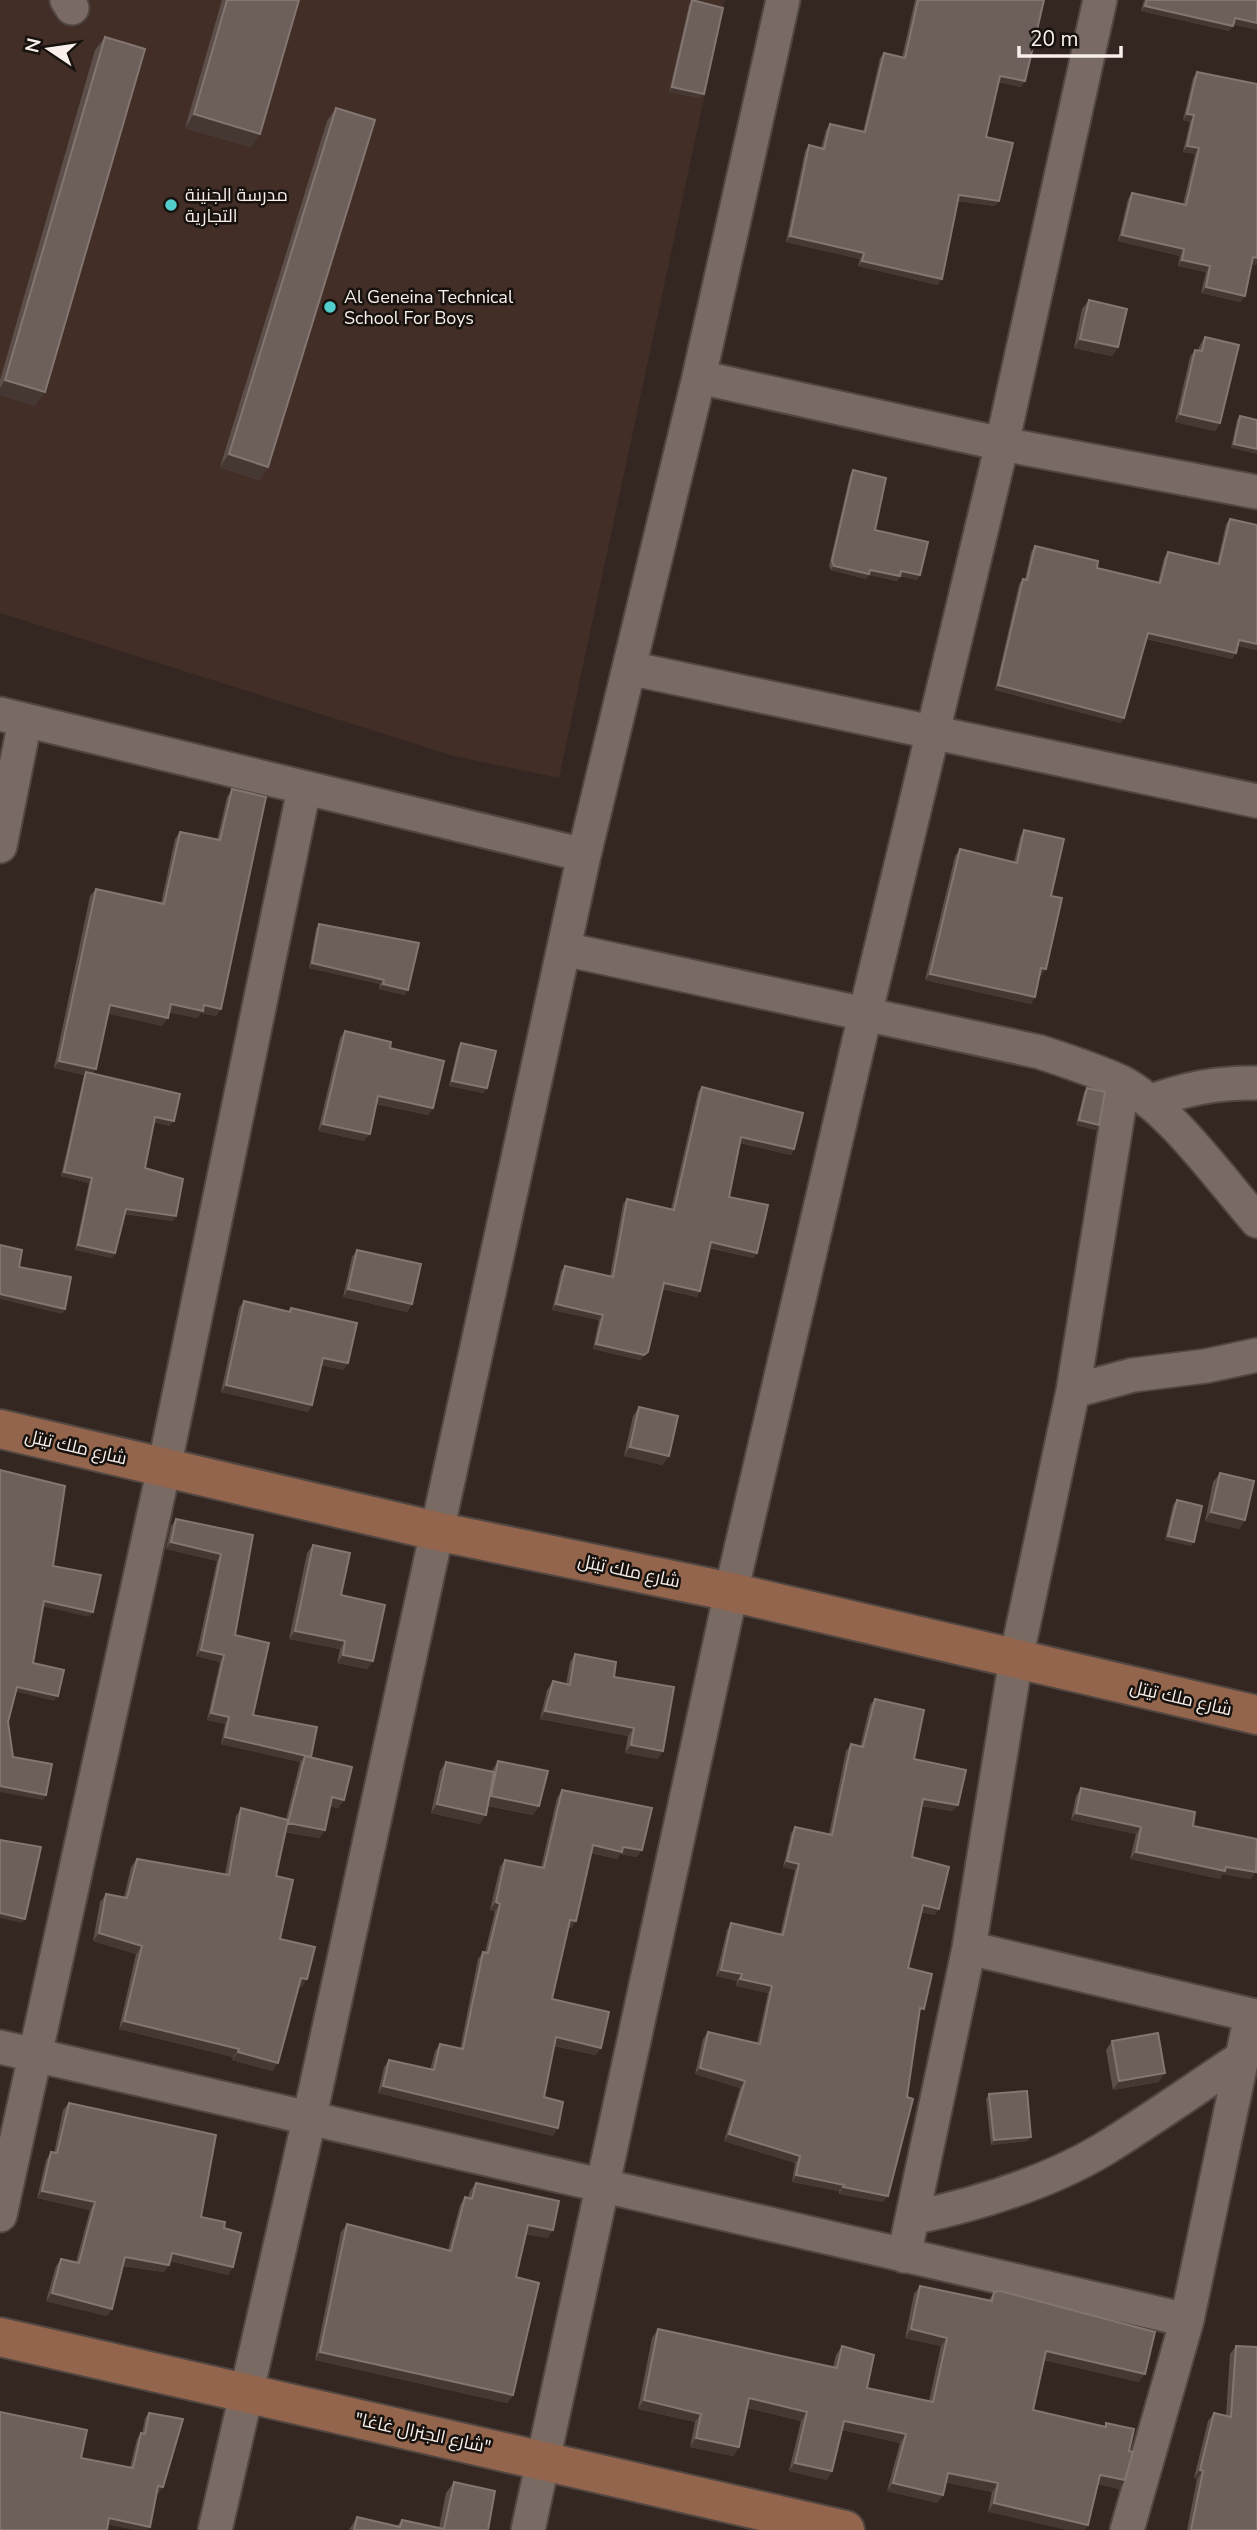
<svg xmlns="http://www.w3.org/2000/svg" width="1257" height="2530" viewBox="0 0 1257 2530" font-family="'Nunito Sans',Cairo,sans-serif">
  <rect width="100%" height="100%" fill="#342722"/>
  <path fill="#422e26" d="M0,0H725L559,778L454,756L0,613Z"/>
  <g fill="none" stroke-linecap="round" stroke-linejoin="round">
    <g stroke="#514641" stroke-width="37">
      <path id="street" d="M67,0L72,8
        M699,377L1002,444L1257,492
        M629,668L1257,801
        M0,714L584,855
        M0,846L25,721
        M564,949L1040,1052C1067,1061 1095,1070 1121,1082C1169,1107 1221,1180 1257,1221
        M1149,1102C1185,1089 1218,1082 1257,1083
        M1073,1391L1133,1375L1206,1366L1257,1355
        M969,1948L1251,2015
        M0,2047L1187,2320
        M0,2215L164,1468L304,789
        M912,2218C978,2204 1046,2184 1104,2149C1151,2120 1196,2088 1243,2057
        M904,2256L969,1948L1016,1659L1073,1391L1123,1083
        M215,2530L309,2120L584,855L699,377L783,0
        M528,2530L731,1592L865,1015L1002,444L1100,0
        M1127,2530L1187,2320L1251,2015L1257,2016"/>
    </g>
    <g stroke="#514641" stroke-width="42">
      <path id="secondary" d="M0,1429L436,1531L731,1592L1257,1715
        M0,2337L845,2530"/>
    </g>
    <use href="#street" stroke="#796a64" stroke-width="33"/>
    <use href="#secondary" stroke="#93654d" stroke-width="38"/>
  </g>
  <path fill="#5c4e48" d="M222,0H299L251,147L185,128Z
    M692,0L701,98L669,92L689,5Z
    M915,0H1044L1025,81L1021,87L998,82L986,137L999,201L995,206L958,201L938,285L858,266L860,259L786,242L805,151L809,145L821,148L826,130L830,124L863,132L880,58L884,53L902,57Z
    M1144,0H1257V30L1233,24L1229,31L1141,11Z
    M105,37L35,406L0,395V380L95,50Z
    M1197,72L1257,265L1252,264L1245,296L1240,302L1201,293L1206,272L1178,266L1180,256L1118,241L1128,199L1132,193L1183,204L1195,154L1183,152L1190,122L1183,120L1193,78Z
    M336,108L268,467L259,480L220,467L327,121Z
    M1089,300L1118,347L1112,356L1074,348L1082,309Z
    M1205,337L1220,423L1215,431L1175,422L1190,357L1195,350H1198L1200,345Z
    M1240,416L1257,420L1231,448L1237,420Z
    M853,470L875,530L920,575L917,580L900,576L897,581L869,575L866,579L831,570L829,566L850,475Z
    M1230,519L1257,525V650L1238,646L1236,653L1232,659L1147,639L1121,723L995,690L1019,584L1023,579H1025L1031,552L1035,546L1097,568L1158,582L1164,558L1168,552L1217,564L1226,524Z
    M232,789L221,1009L216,1016L201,1013L197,1018L169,1012L162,1026L108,1013L93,1074L170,1126L154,1122L145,1168L173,1221L125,1214L115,1253L112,1258L75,1250L89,1183L61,1176L84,1075L54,1068L90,896L96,889L161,903L175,839L180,832L217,840L227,797Z
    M1024,830L1051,896L1041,976L1040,975L1031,1004L925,980L955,856L960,849L1014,862L1020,837Z
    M319,924L405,995L379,989L380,984L309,968L316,929Z
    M345,1031L390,1048L433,1108L428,1115L376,1104L364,1141L318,1131L340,1038Z
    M461,1043L484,1093L449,1086L458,1048Z
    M702,1087L794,1149L791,1155L740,1143L729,1197L757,1253L753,1258L709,1248L700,1291L697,1297L662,1289L648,1352L640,1360L593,1349L599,1320L552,1310L561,1271L565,1266L610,1276L623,1204L627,1199L671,1209L698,1092Z
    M1087,1088L1096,1130L1076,1125L1084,1092Z
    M357,1250L412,1304L407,1312L343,1297L352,1257Z
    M244,1301L288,1312L291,1308L348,1363L343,1370L321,1365L312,1405L308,1412L221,1392L239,1308Z
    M639,1407L669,1456L662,1465L624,1456L633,1416Z
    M1220,1473L1245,1520L1239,1529L1205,1521L1213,1482Z
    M1177,1500L1191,1546L1165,1540L1173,1505Z
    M176,1519L253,1535L235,1635L253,1715L311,1757L344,1800L338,1808L330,1806L325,1830L319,1838L285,1832L276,1876L280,1939L302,1987H299L273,2071L232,2060L233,2057L119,2029L136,1954L93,1941L100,1902L106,1894L124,1897L131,1867L137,1859L225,1874L236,1816L241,1808L286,1819L300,1762L221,1744L225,1724L207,1720L220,1662L196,1656L217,1561L166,1549L171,1526Z
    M313,1545L341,1595L373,1661L367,1669L337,1663L340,1649L289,1639L307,1553Z
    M575,1654L614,1677L658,1759L625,1753L628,1736L540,1719L547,1690L553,1681L566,1684L570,1662Z
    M875,1699L914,1759L953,1811L921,1806L912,1857L935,1915L921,1912L908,1968L920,2015L883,2202L839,2194V2191L792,2182L795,2163L724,2141L740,2088L695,2074L703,2039L708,2032L757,2043L768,1993L736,1986L737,1981L716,1976L727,1930L731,1923L780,1935L795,1870L783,1867L791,1833L795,1827L829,1834L846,1751L851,1744L860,1747L870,1705Z
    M498,1761L539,1806L533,1815L488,1806L480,1824L431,1813L440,1771L446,1762L491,1772Z
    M1081,1788L1193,1826L1251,1879L1223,1874L1220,1879L1130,1859L1136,1834L1071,1820L1076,1796Z
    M562,1790L637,1857L620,1854L617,1859L591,1853L576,1921L571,1928H568L552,1999L596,2055L554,2046L544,2097L553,2136L378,2093L384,2067L389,2060L430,2070L435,2051L440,2044L460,2049L478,1959L483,1952H485L495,1911L490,1910L500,1867L505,1860L541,1867L557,1798Z
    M1112,2041L1159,2082L1113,2090L1106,2050Z
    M989,2094L1028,2141L991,2145L986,2099Z
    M69,2103L201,2217L224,2228L233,2267L228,2275L170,2261L169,2265L164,2272L123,2266L112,2309L107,2316L46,2301L56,2266L61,2259L76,2262L90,2210L37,2198L46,2160L51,2152L54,2153L63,2110Z
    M476,2183L548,2238L526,2234L516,2277L513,2395L507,2403L315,2360L341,2232L347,2224L448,2250L460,2205L465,2197L468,2198L470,2191Z
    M920,2286L988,2301L994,2292L1139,2382L1044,2360L1033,2410L1104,2427L1106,2423L1119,2489L1098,2484L988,2512L992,2492L946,2482L943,2495L937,2503L887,2491L900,2443L842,2430L832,2471L827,2480L789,2471L801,2421L747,2408L739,2447L733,2456L690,2447L695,2422L638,2409L652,2338L658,2329L833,2367L836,2355L842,2346L867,2388L929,2401L941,2346L905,2338L914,2294Z
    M1236,2346L1257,2530H1187L1197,2479L1194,2478L1208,2421L1214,2413L1226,2415L1230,2354Z
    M149,2413L159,2493L157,2492L108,2525L0,2530L81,2458L130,2467L137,2439L141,2433H142L145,2418Z
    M454,2482L488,2530H349L357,2517L397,2526L402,2520L439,2528L446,2493Z"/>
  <path fill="#453732" d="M1145,6L1233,26L1229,31L1141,11Z
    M1235,18L1257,23V30L1231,23Z
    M1000,76L1025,81L1021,87L996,81Z
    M672,87L704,94L701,98L669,92Z
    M194,114L260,134L251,147L185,128Z
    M1187,114L1194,115L1190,122L1183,120Z
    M1187,146L1199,148L1195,154L1183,152Z
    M959,195L999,201L995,206L955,200Z
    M1122,235L1184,249L1180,256L1118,241Z
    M790,236L864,253L860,259L786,242Z
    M1253,257L1257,258V265L1249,264Z
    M1182,260L1210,266L1206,272L1178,266Z
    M862,261L942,279L938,285L858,266Z
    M1206,287L1245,296L1240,302L1201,293Z
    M1080,339L1118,347L1112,356L1074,348Z
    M5,380L45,392L35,406L0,395V388Z
    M1180,414L1220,423L1215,431L1175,422Z
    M1234,444L1257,449V454L1231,448Z
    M229,454L268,467L259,480L220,467Z
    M834,566L870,570L901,571L920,575L917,580L900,576L897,581L869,575L866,579L831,570Z
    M1148,633L1236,653L1232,659L1145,638Z
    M1239,640L1257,644V650L1236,645Z
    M998,685L1124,718L1121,723L995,690Z
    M312,963L384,980L380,984L309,968Z
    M1041,968L1046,969L1041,976L1037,975Z
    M930,974L1035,997L1031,1004L925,980Z
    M383,984L408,990L405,995L379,989Z
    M171,1004L204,1005L221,1009L216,1016L201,1013L197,1018L165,1012Z
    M110,1005L168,1018L162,1026L104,1013Z
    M59,1061L96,1069L91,1076L86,1072L84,1075L54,1068Z
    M452,1081L487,1088L484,1093L449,1086Z
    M378,1096L433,1108L428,1115L373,1103Z
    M155,1117L174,1121L170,1126L152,1122Z
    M1079,1120L1099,1125L1096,1130L1076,1125Z
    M323,1124L370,1134L364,1141L318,1131Z
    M741,1137L794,1149L791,1155L738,1142Z
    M64,1172L92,1178L89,1183L61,1176Z
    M126,1209L176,1216L173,1221L123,1213Z
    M711,1242L757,1253L753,1258L707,1247Z
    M78,1245L115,1253L112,1258L75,1250Z
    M664,1283L700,1291L697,1297L660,1288Z
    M348,1289L412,1304L407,1312L343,1297Z
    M0,1294L65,1309L62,1314L0,1299Z
    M556,1304L603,1315L599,1320L552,1310Z
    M596,1344L648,1352L640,1360L593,1349Z
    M323,1358L348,1363L343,1370L318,1364Z
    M226,1385L312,1405L308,1412L221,1392Z
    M630,1447L669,1456L662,1465L624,1456Z
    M1211,1512L1245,1520L1239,1529L1205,1521Z
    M1168,1536L1194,1542L1191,1546L1165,1540Z
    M171,1542L221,1554L217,1561L166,1549Z
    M44,1601L93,1612L89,1617L41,1606Z
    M295,1631L345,1641L340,1649L289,1639Z
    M201,1650L224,1655L220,1662L196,1656Z
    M343,1655L373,1661L367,1669L337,1663Z
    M17,1687L58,1696L54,1701L13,1691Z
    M545,1711L634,1728L628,1736L540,1719Z
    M211,1713L229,1717L225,1724L207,1720Z
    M225,1737L305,1756L300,1762L221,1744Z
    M631,1745L663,1751L658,1759L625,1753Z
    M0,1786L46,1795L43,1800L0,1792Z
    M491,1796L539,1806L533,1815L485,1805Z
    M332,1797L344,1800L338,1808L327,1805Z
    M923,1799L958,1805L953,1811L918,1805Z
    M437,1804L486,1815L480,1824L431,1813Z
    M1076,1813L1141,1827L1136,1834L1071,1820Z
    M288,1823L325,1830L319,1838L283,1831Z
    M593,1845L623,1847L642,1850L637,1857L620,1854L617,1859L588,1852Z
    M1136,1852L1256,1872L1251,1879L1223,1874L1220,1879L1130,1859Z
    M787,1861L799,1864L795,1870L783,1867Z
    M496,1902L500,1904L495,1911L490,1910Z
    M923,1905L939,1909L935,1915L918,1911Z
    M0,1913L25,1919L22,1923L0,1918Z
    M570,1920L576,1921L571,1928L565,1927Z
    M99,1933L142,1946L136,1954L93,1941Z
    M721,1970L742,1974L737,1981L716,1976Z
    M301,1978L307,1979L302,1987L296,1986Z
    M740,1979L772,1986L768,1993L736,1986Z
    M124,2021L239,2049L233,2057L119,2029Z
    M556,2037L601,2048L596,2055L551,2045Z
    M238,2052L278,2063L273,2071L232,2060Z
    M700,2068L745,2081L740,2088L695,2074Z
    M1165,2073L1159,2082L1113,2090L1119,2081Z
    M383,2086L558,2128L553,2136L378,2093Z
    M729,2134L800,2156L795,2163L724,2141Z
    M1031,2137L1028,2141L991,2145L994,2140Z
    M796,2175L844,2185L839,2191L792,2182Z
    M843,2187L888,2196L883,2202L839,2194Z
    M42,2191L95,2202L90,2210L37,2198Z
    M528,2225L553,2230L548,2238L523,2233Z
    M172,2253L233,2267L228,2275L166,2260Z
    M125,2257L169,2265L164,2272L120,2265Z
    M52,2293L112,2309L107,2316L46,2301Z
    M911,2329L947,2338L941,2346L905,2338Z
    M1046,2351L1145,2374L1139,2382L1040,2359Z
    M320,2352L513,2395L507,2403L315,2360Z
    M749,2398L807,2412L801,2421L743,2407Z
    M644,2400L701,2414L695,2422L638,2409Z
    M844,2421L906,2434L900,2443L838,2429Z
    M696,2438L739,2447L733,2456L690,2447Z
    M795,2463L832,2471L827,2480L789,2471Z
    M1200,2470L1203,2471L1197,2479L1194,2478Z
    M948,2473L998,2483L992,2492L942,2482Z
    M1100,2475L1125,2480L1119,2489L1094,2483Z
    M893,2483L943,2495L937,2503L887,2491Z
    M158,2486L163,2487L159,2493L154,2491Z
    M994,2503L1088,2525L1085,2530H1067L988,2512Z
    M109,2518L150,2527L148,2530H134L105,2524Z"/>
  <path fill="#6d605a" stroke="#837671" stroke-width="2" d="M227,0H299L260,134L194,114Z
    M692,0L723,8L704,94L672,87Z
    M918,0H1044L1025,81L1000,76L986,137L1013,143L999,201L959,195L942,279L862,261L864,253L790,236L809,145L824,149L830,124L865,132L884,53L905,58Z
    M1147,0H1257V23L1235,18L1233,26L1145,6Z
    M105,37L145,49L45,392L5,380Z
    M1197,72L1257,84V258L1253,257L1245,296L1206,287L1210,266L1182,260L1184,249L1122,235L1132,193L1186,205L1199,148L1187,146L1194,115L1187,114Z
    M336,108L375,120L268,467L229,454Z
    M1089,300L1127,309L1118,347L1080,339Z
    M1205,337L1239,345L1220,423L1180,414L1195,350L1202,351Z
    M1240,416L1257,420V449L1234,444Z
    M853,470L886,478L875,530L928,542L920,575L901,571L900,576L870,570L869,574L834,566L832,561Z
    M1230,519L1257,525V644L1239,640L1236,653L1148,633L1124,718L998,685L1023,579L1027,580L1035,546L1098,561L1097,568L1160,583L1168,552L1219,564Z
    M232,789L266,797L221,1009L204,1005L203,1011L171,1004L168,1018L110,1005L96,1069L59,1061L96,889L164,904L180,832L220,840Z
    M1024,830L1064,839L1051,896L1062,898L1046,969L1041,968L1035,997L930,974L960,849L1017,863Z
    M319,924L419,943L408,990L383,984L384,980L312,963Z
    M345,1031L391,1042L390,1048L444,1061L433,1108L378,1096L370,1134L323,1124Z
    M461,1043L496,1051L487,1088L452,1081Z
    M86,1072L180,1094L174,1121L155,1117L145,1168L183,1179L176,1216L126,1209L115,1253L78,1245L92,1178L64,1172Z
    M702,1087L803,1113L794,1149L741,1137L729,1197L768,1205L757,1253L711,1242L700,1291L664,1283L648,1352L644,1355L596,1344L603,1315L556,1304L565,1266L613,1277L627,1199L674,1210Z
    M1087,1088L1105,1092L1099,1125L1079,1120Z
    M0,1245L22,1250L19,1267L71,1277L65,1309L0,1294Z
    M357,1250L421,1264L412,1304L348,1289Z
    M244,1301L290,1312L291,1308L357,1323L348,1363L323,1358L312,1405L226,1385Z
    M639,1407L678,1416L669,1456L630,1447Z
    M0,1470L65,1486L53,1566L101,1575L93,1612L44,1601L33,1663L64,1670L58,1696L17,1687L8,1722L13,1757L52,1764L46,1795L0,1786Z
    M1220,1473L1254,1481L1245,1520L1211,1512Z
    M1177,1500L1202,1506L1194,1542L1168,1536Z
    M176,1519L253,1535L235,1635L269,1643L253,1715L317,1727L311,1757L225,1737L229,1717L211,1713L224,1655L201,1650L221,1554L171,1542Z
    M313,1545L350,1553L341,1595L385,1605L373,1661L343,1655L345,1641L295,1631Z
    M575,1654L616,1662L614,1677L674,1687L663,1751L631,1745L634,1728L545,1711L553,1681L570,1685Z
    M875,1699L924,1710L914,1759L966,1770L958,1805L923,1799L912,1857L949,1867L939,1909L923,1905L908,1968L932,1974L924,2009L920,2008L907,2097L913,2099L888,2196L843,2187L844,2185L796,2175L800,2156L729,2134L745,2081L700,2068L708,2032L760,2044L772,1986L740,1979L742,1974L721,1970L731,1923L783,1935L799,1864L787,1861L795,1827L832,1835L851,1744L863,1747Z
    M305,1756L352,1767L344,1800L332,1797L325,1830L288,1823Z
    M498,1761L548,1771L539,1806L491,1796Z
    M446,1762L494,1772L486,1815L437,1804Z
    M1081,1788L1195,1812L1193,1826L1257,1839L1256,1872L1226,1867L1225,1871L1136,1852L1141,1827L1076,1813Z
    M562,1790L652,1808L642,1850L623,1847L622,1852L593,1845L576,1921L570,1920L552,1999L609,2012L601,2048L556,2037L544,2097L563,2102L558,2128L383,2086L389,2060L434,2070L440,2044L463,2049L483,1952L488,1953L500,1904L496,1902L505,1860L544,1868Z
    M241,1808L288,1820L276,1876L293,1880L280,1939L315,1947L307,1979L301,1978L278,2063L238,2052L239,2049L124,2021L142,1946L99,1933L106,1894L127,1898L137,1859L229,1875Z
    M0,1840L41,1847L25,1919L0,1913Z
    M1158,2033L1165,2073L1119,2081L1112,2041Z
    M1027,2091L1031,2137L994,2140L989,2094Z
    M69,2103L216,2135L201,2217L225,2222L224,2228L241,2233L233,2267L172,2253L169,2265L125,2257L112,2309L52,2293L61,2259L79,2263L95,2202L42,2191L51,2152L57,2153Z
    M476,2183L559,2201L553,2230L528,2225L516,2277L539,2283L513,2395L320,2352L347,2224L451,2251L465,2197L472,2199Z
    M920,2286L992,2301L994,2292L1000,2291L1155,2332L1145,2374L1046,2351L1033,2410L1106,2427V2423L1134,2429L1129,2451L1133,2452L1125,2480L1100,2475L1088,2525L994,2503L998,2483L948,2473L943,2495L893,2483L906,2434L844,2421L832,2471L795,2463L807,2412L749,2398L739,2447L696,2438L701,2414L644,2400L658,2329L837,2368L842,2346L874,2355L867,2388L933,2402L947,2338L911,2329Z
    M1236,2346L1257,2347V2530H1191L1203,2471L1200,2470L1214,2413L1231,2417Z
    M0,2412L87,2430L81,2458L133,2468L141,2433L145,2434L149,2413L183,2419L163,2487L158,2486L150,2527L109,2518L107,2530H0Z
    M454,2482L495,2491L488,2530H354L357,2517L400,2527L402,2520L444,2529Z"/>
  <g fill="#52cdcc" stroke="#18120f" stroke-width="2.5">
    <circle cx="171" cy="205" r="7"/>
    <circle cx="330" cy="307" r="7"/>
  </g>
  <g text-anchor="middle" stroke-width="5" stroke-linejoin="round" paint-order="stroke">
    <g font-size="18" fill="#f9f0ec" stroke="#18120f" text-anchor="start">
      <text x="185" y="201">مدرسة الجنينة<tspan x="185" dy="21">التجارية</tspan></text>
      <text x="344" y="303">Al Geneina Technical<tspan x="344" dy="21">School For Boys</tspan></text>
    </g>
    <g font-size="18" fill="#f9f0ec" stroke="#18120f">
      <text transform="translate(76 1447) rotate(13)" y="6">شارع ملك تيتل</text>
      <text transform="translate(629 1571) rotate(12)" y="6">شارع ملك تيتل</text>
      <text transform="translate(1181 1698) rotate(13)" y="6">شارع ملك تيتل</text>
      <text transform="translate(423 2433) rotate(12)" y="6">"شارع الجنرال غاغا"</text>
    </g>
  </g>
  <g transform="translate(49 49) rotate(283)" stroke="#18120f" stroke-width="5" paint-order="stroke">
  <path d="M0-5L12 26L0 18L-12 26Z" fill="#f9f0ec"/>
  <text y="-10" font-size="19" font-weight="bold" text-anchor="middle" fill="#f9f0ec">N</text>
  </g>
  <path d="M1019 46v10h102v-10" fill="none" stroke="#f9f0ec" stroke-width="3.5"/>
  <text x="1030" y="46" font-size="21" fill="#f9f0ec" stroke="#18120f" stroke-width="5" paint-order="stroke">20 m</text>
</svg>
